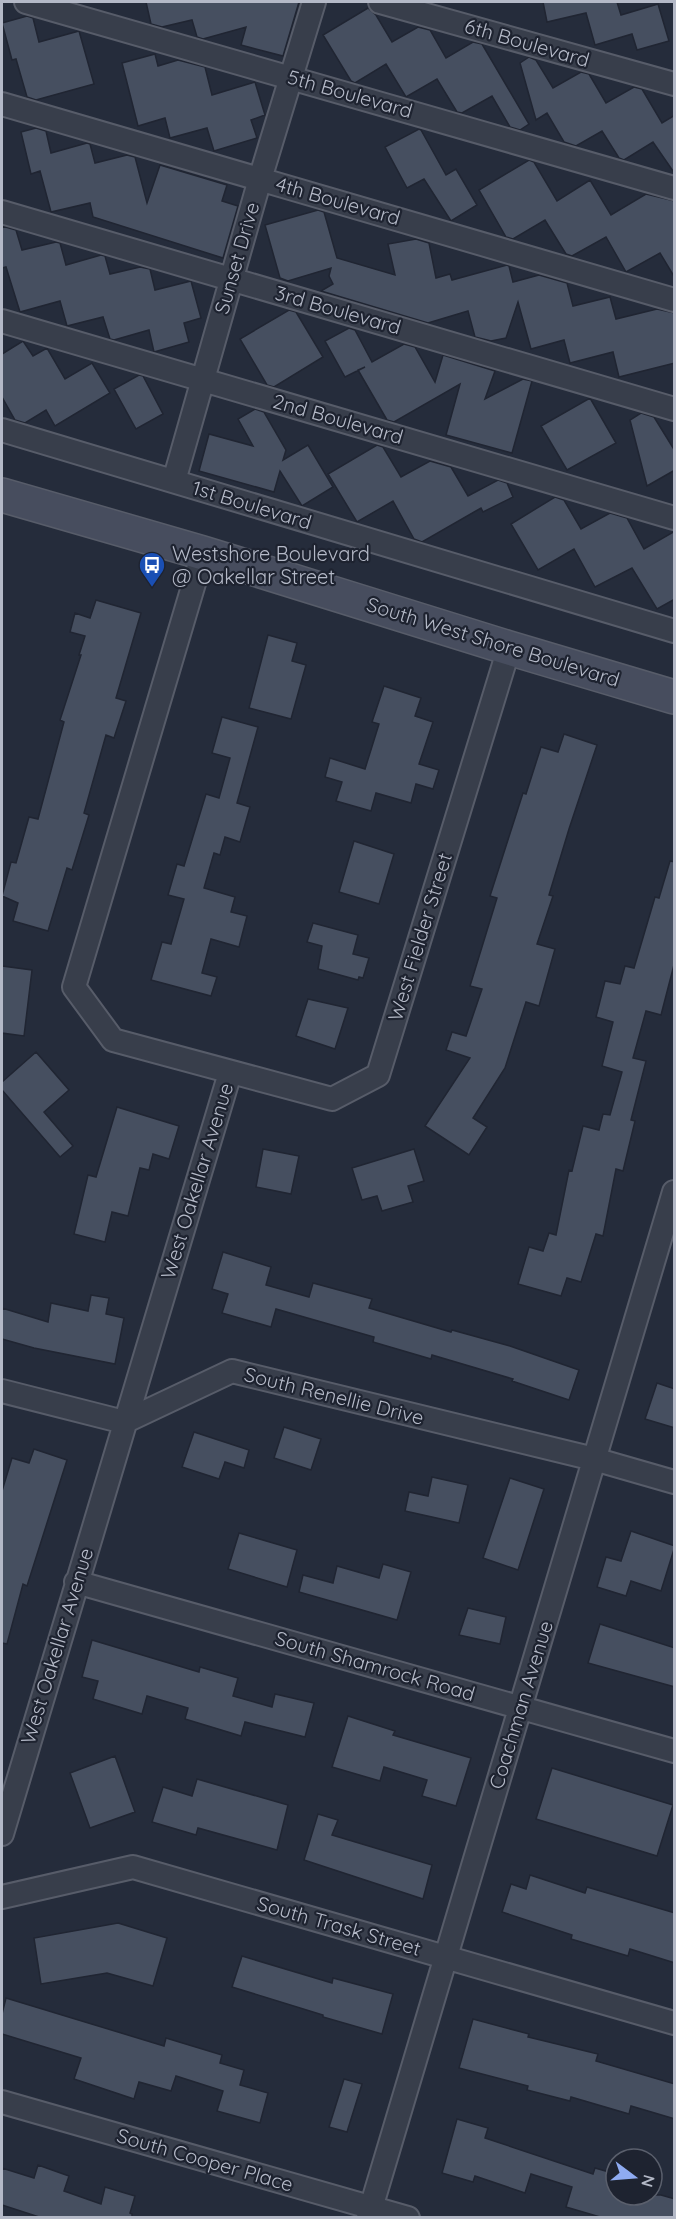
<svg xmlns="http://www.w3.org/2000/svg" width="676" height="2219" viewBox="0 0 676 2219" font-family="Quicksand,sans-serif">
  <rect width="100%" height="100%" fill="#252c3b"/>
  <path fill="#464f60" stroke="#202532" stroke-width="1.5" d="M146,2H299L283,56L241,45L246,27L203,39L197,37L192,20L162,27L151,24Z
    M543,2H617L621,15L658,4L669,41L637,50L632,34L595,45L586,13L547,22Z
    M368,8L376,15L392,42L418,27L430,30L446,58L473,42L482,44L529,124L520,130L510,127L492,96L462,113L457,112L437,79L406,97L386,64L355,83L351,81L323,35Z
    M27,16L33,18L39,42L79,31L94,84L36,100L27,97L16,59L12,60L2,23Z
    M155,54L158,66L178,60L205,67L212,95L255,82L265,115L251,120L257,138L214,151L207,128L170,138L165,118L138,126L122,63Z
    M529,57L536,60L553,88L581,72L589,74L606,103L634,87L642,89L662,123L675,115V174L653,142L624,160L619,158L602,131L576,146L564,142L547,113L536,120L520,63Z
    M36,128L46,131L51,153L87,143L90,144L95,163L127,155L135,157L147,203L160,165L227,185L222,201L238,206L223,258L93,217L90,203L51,212L40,171L31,174L21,132Z
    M419,129L421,130L446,175L456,169L477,205L451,221L424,179L407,188L385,147Z
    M529,160L534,162L557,201L590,180L611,215L646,194L675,201V278L660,253L626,272L606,237L572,256L566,254L545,220L513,239L506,237L479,190Z
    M318,210L324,212L337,258L395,275L388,244L416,239L429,243L436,278L450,274L452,280L507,265L509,266L513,282L539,275L567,283L573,306L610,297L616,319L657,309L675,313V363L619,377L613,352L570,363L564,340L531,349L518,302L506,338L491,341L475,337L468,311L428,323L321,291L333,284L329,276L331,268L288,281L280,278L265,225Z
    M2,226L16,230L22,250L56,242L60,243L66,265L101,255L105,256L110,274L140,267L150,269L155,290L191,281L201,318L184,323L189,342L154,352L149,330L114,340L110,339L103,317L67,326L60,301L20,312L6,267L2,268Z
    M289,310L296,312L323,357L274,387L267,385L240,339Z
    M349,328L355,330L372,362L404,344L415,347L435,382L443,355L495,371L485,399L523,379L532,381L512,453L446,435L460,384L394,422L387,420L358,370L365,367L345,377L325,341Z
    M23,341L33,356L47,348L65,379L92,363L110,393L55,426L46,410L25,423L15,420L2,397V354Z
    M139,375L143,376L163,414L136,429L114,389Z
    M590,398L616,443L567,470L541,426Z
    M255,409L264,412L286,450L283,460L308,445L333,487L302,506L280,471L274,492L199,471L209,434L253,446L238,419Z
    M641,413L654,417L675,451V470L647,486L630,420Z
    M377,445L383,447L401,477L430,461L451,467L468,496L498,480L507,483L513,497L483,512L481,508L422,542L414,539L393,501L357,522L328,474Z
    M555,497L564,500L581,529L610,513L627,518L644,549L675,531V599L657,609L632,568L595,587L574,549L538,570L511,524Z
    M96,600L141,613L116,698L126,701L114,738L106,735L84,813L89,815L72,870L67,868L48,931L13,921L18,903L2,896L11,862L16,863L29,817L38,819L64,722L60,720L81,655H79L85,636L70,632L75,613L90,618Z
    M268,635L297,643L292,661L306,665L291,719L249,708Z
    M384,686L421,698L415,716L433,722L419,764L439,770L433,789L416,784L411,803L376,793L371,811L336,801L342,782L325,777L330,758L365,769L379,724L372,722Z
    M222,717L258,727L237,803L250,807L240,842L225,837L220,855L214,853L204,888L235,897L231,912L247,916L239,947L211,939L202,973L217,977L211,996L151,980L162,942L171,944L184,899L168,895L177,864L184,866L206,794L219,798L230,758L212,753Z
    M564,734L597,745L569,829L549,895L553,896L537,944L555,949L539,1006L526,1002L505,1068L473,1118L487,1127L469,1155L425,1126L470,1058L446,1050L452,1032L466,1036L482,989L470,986L497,898L490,896L523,793L526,794L541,747L558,752Z
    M354,841L394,854L379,904L339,892Z
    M670,861L675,862V961L661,1015L646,1011L633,1058L646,1061L631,1120L635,1121L623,1171L616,1169L603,1236L596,1234L581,1282L567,1278L561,1296L518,1284L529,1247L543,1251L549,1233L556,1235L569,1170L572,1171L583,1126L599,1130L603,1114L610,1115L622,1072L602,1066L613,1022L596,1017L605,981L620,984L625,966L634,968L655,897L659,898Z
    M313,923L358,935L353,954L369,958L363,978L359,977L358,980L318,969L322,946L307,942Z
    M2,966L32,970L24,1036L2,1033Z
    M308,999L348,1008L335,1049L296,1036Z
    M36,1052L69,1090L44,1112L73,1146L60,1157L2,1090V1082Z
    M117,1107L179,1126L169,1159L153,1154L149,1170L140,1168L128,1216L112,1212L105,1242L74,1234L88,1175L96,1177Z
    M263,1149L299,1156L291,1194L256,1187Z
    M414,1149L424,1181L408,1186L413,1202L382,1211L377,1196L362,1200L352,1168Z
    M223,1252L271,1267L266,1285L309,1297L313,1283L372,1299L369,1308L451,1332L452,1330L510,1346L579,1370L569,1400L512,1381L513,1379L432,1355L431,1359L373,1342L374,1337L276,1309L271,1327L222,1313L228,1294L212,1289Z
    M91,1295L109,1298L106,1314L124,1318L115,1364L34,1348L2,1339V1308L48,1322L51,1303L88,1311Z
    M657,1383L675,1389V1428L645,1419Z
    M284,1427L321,1439L311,1470L274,1458Z
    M194,1432L249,1450L244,1468L225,1462L219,1479L182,1467Z
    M34,1449L67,1460L27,1586L23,1584L7,1644L2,1643V1491L12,1458L29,1463Z
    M432,1477L468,1485L459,1523L405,1511L409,1492L428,1496Z
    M510,1478L544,1489L518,1570L483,1558Z
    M631,1531L675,1546L661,1591L631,1581L626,1596L597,1587L606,1557L621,1561Z
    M239,1533L297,1550L287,1587L228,1569Z
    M383,1564L411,1572L397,1620L299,1592L303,1575L333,1583L337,1566L379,1578Z
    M468,1608L506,1617L500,1644L459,1635Z
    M600,1624L675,1648V1687L588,1663Z
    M92,1640L199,1672L200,1667L238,1678L233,1696L272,1707L275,1694L314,1703L305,1737L245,1722L241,1736L185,1719L188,1708L147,1696L142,1714L93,1699L98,1681L82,1677Z
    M348,1716L395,1731L393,1735L471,1758L456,1806L422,1796L427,1780L384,1767L380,1781L332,1767Z
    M115,1756L135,1812L90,1828L70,1773Z
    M552,1768L673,1805L657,1856L536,1819Z
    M197,1779L288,1805L277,1850L198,1828L196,1835L152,1822L163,1787L192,1796Z
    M318,1814L338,1820L332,1835L432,1865L423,1899L304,1860Z
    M530,1875L585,1893L587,1887L675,1913V1963L630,1949L628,1956L571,1939L572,1935L502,1912L511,1884L526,1889Z
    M118,1923L167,1938L153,1986L107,1973L41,1984L34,1938Z
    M242,1956L332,1983L333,1978L393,1994L382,2034L323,2017V2015L232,1987Z
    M6,1998L164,2046L166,2038L222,2055L220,2063L244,2070L240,2085L268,2093L260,2123L217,2111L223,2091L176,2076L171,2091L139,2082L134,2099L74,2079L81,2058L2,2034V2014Z
    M473,2019L529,2034L528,2037L598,2054L596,2061L675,2084V2119L631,2106L629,2114L571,2097L570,2101L527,2090L528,2086L459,2068Z
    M344,2079L362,2084L347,2132L329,2127Z
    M457,2119L488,2128L485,2138L593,2174L595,2168L616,2174V2195H630L645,2200L647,2195H661L675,2199V2217H600L566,2207L572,2187L531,2174L525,2193L475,2176L473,2182L442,2173Z
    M38,2165L69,2176L64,2191L101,2204L105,2187L135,2196L130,2213L132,2214V2217H39L2,2205V2168L34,2178Z"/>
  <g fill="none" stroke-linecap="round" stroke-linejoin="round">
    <g stroke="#575c69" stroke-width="26">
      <path id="street" d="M26,2L674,188
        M380,2L674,84
        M2,104L674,300
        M2,212L674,409
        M2,321L674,518
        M2,430L674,631
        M174,481L260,179L314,2
        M203,553L74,987L113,1040L332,1099L378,1075L509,648
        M2,1391L124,1422L232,1371L594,1459L674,1482
        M76,1582L674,1751
        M2,1834L230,1073
        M2,1897L133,1867L674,2023
        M2,2102L408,2218
        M368,2218L674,1192"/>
    </g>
    <g stroke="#575c69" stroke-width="36">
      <path id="secondary" d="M2,495L203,553L509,648L674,697"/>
    </g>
    <use href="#street" stroke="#383e4b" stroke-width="22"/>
    <use href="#secondary" stroke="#474d5e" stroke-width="33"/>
  </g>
  <defs>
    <g id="bus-pin" transform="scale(1.35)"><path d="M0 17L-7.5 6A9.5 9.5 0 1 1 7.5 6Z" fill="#1a4fb4" stroke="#1e2330"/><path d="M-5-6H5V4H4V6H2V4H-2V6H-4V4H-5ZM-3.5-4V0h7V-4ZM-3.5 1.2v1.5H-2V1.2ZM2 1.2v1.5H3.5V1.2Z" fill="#fff"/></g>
  </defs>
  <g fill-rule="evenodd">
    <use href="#bus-pin" x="152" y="565"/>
  </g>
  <g text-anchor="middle" stroke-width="4.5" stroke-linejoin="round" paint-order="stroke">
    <g font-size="20" fill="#b4b9c7" stroke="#1e2330">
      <text transform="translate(527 43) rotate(16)" y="7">6th Boulevard</text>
      <text transform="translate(350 94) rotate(16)" y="7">5th Boulevard</text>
      <text transform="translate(338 201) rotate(16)" y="7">4th Boulevard</text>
      <text transform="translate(237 258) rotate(-74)" y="7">Sunset Drive</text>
      <text transform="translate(338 310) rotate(16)" y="7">3rd Boulevard</text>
      <text transform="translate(338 419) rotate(16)" y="7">2nd Boulevard</text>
      <text transform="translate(252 505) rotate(17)" y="7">1st Boulevard</text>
      <text transform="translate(493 642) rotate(17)" y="7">South West Shore Boulevard</text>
      <text transform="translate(420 937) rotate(-73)" y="7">West Fielder Street</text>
      <text transform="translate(197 1181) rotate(-73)" y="7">West Oakellar Avenue</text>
      <text transform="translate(334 1396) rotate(14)" y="7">South Renellie Drive</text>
      <text transform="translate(57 1646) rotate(-73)" y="7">West Oakellar Avenue</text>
      <text transform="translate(375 1666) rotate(16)" y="7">South Shamrock Road</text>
      <text transform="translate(521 1705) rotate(-73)" y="7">Coachman Avenue</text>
      <text transform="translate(339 1926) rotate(16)" y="7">South Trask Street</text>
      <text transform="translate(205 2160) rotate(16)" y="7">South Cooper Place</text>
    </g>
    <g font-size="20" fill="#b4b9c7" stroke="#1e2330" text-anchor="start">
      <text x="172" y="561">Westshore Boulevard<tspan x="172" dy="23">@ Oakellar Street</tspan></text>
    </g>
  </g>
  <rect width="676" height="2219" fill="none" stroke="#b4b9c7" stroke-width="6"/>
  <g transform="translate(634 2177) rotate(106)"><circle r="28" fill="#1e2330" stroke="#5a5f6c" stroke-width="1.5"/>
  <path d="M0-4.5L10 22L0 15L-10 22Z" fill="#8fabf1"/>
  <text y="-9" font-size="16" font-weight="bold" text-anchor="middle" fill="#b4b9c7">N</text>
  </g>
</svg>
